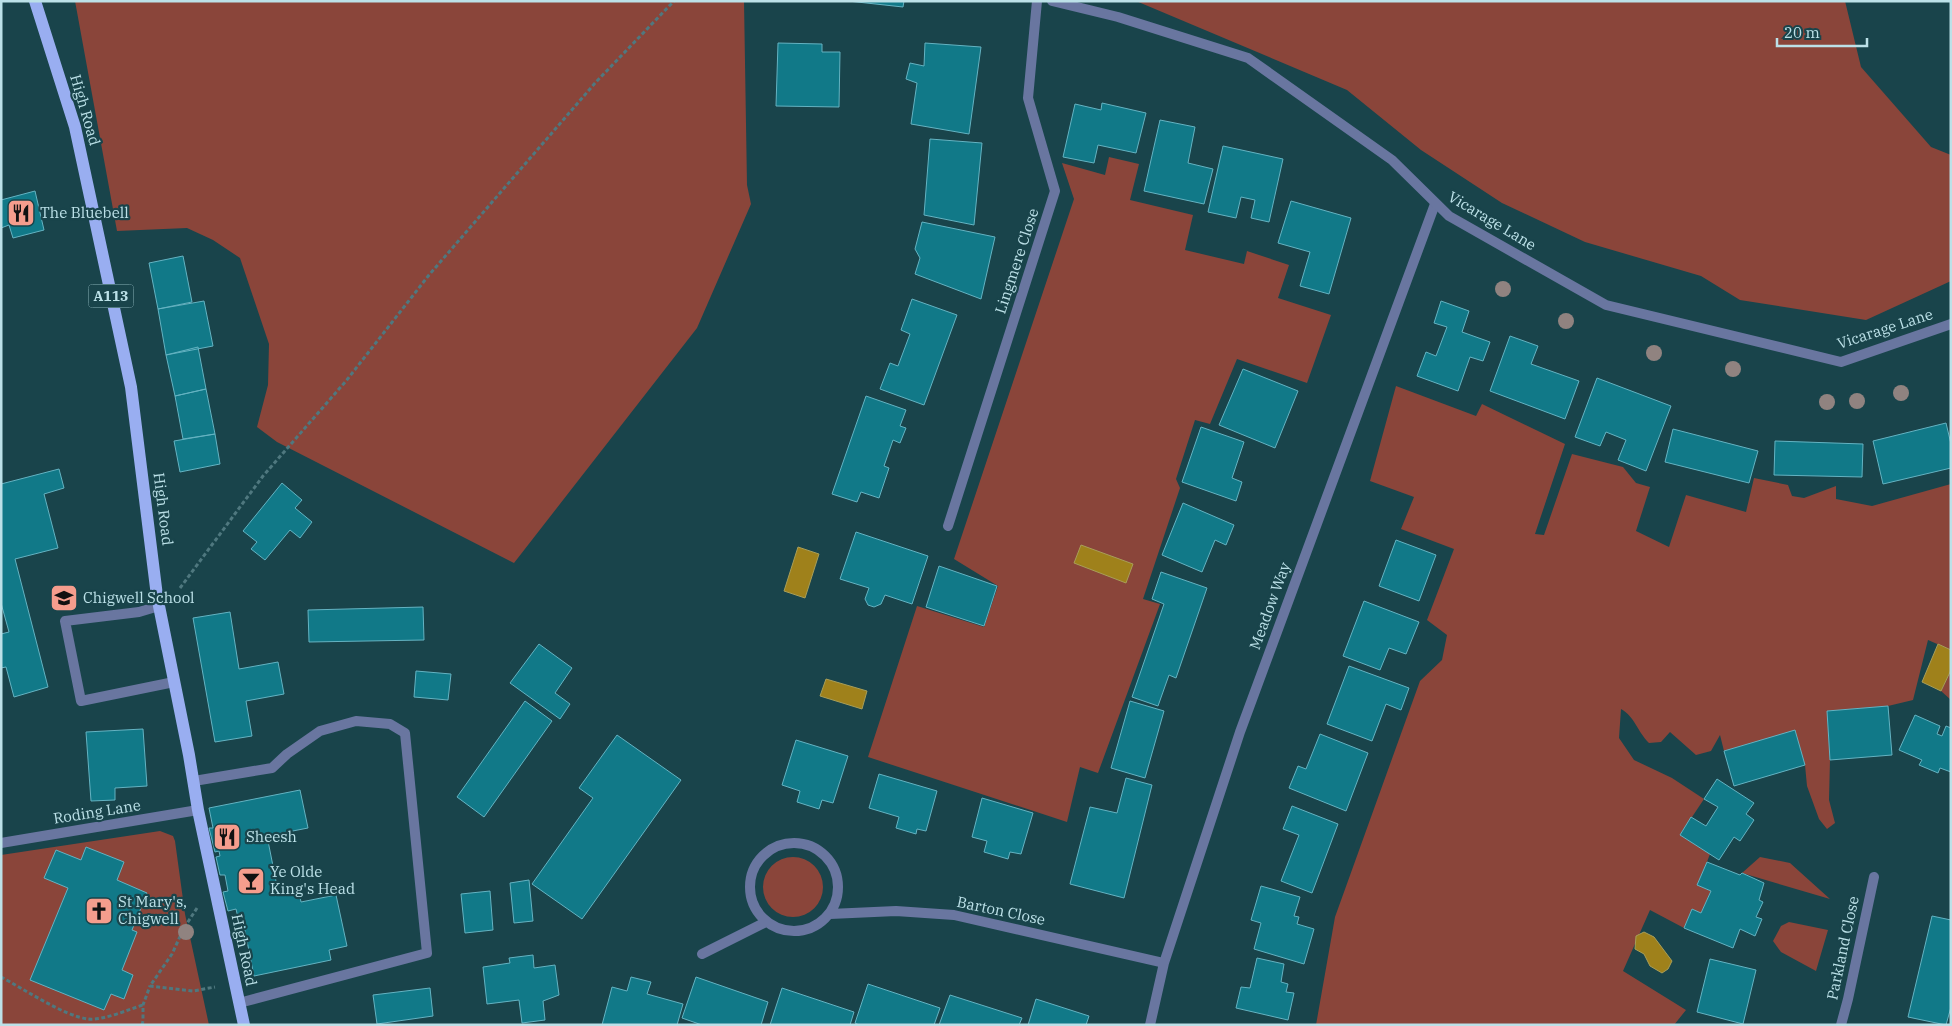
<svg xmlns="http://www.w3.org/2000/svg" width="1952" height="1026" viewBox="0 0 1952 1026" font-family="'IBM Plex Serif',serif">
  <rect width="100%" height="100%" fill="#19444b"/>
  <path fill="#8a453a" d="M75,1H744L747,185L751,204L697,328L514,563L277,442L257,427L268,385L269,344L240,258L213,240L187,228L117,231Z
    M1136,1H1845L1861,67L1931,147L1951,155V281L1866,320L1740,300L1701,276L1585,242L1502,203L1421,150L1347,90Z
    M1109,157L1139,164L1130,200L1193,215L1185,250L1244,264L1247,251L1289,265L1278,298L1331,315L1307,383L1237,359L1210,424L1195,420L1176,479L1180,488L1143,599L1160,604L1098,773L1080,767L1067,822L868,757L917,606L984,627L998,586L954,559L1074,199L1062,163L1105,175Z
    M1396,386L1476,416L1482,404L1565,444L1535,534L1544,535L1572,454L1623,467L1636,483L1650,487L1636,531L1669,547L1686,495L1746,512L1754,478L1788,485L1792,496L1804,498L1836,486V499L1872,506L1951,484V650L1928,640L1913,700L1888,706L1827,711L1830,760L1829,800L1835,823L1827,829L1819,819L1807,786L1805,765L1795,731L1724,751L1720,735L1711,751L1696,755L1670,732L1661,742L1649,743C1637,731 1635,717 1621,709L1619,738L1634,760L1672,778L1704,799L1680,835L1710,854L1698,885L1711,891L1701,913L1692,909L1684,928L1650,910L1623,971L1686,1010L1674,1025H1316L1335,917L1420,681L1442,660L1447,635L1427,620L1454,549L1401,529L1414,497L1370,481Z
    M1951,670V700L1941,691Z
    M160,831L173,836L175,841L185,914L209,1025H1V855Z
    M763 887a30 30 0 1 1 60 0a30 30 0 1 1-60 0Z
    M1760,857L1790,863L1830,899L1742,873Z
    M1789,922L1828,930L1816,971L1781,952L1773,941L1781,926Z"/>
  <path fill="#9f811b" stroke="#a89e58" d="M1081,545L1133,564L1126,583L1074,563Z
    M798,547L819,554L805,598L784,591Z
    M1938,644L1951,650V670L1941,691L1922,682Z
    M826,679L867,691L862,709L820,696Z
    M1644,932L1654,937L1672,961L1668,969L1662,973L1650,966L1644,954L1635,949L1636,936Z"/>
  <path fill="#117988" stroke="#64b3c2" d="M848,1H904L903,7Z
    M778,43L822,44V52H840L839,107L776,106Z
    M925,43L981,47L969,134L911,124L917,83L906,79L910,63L924,66Z
    M1102,103L1146,113L1136,153L1098,145L1094,163L1063,157L1075,104L1101,110Z
    M1160,120L1195,127L1188,163L1213,169L1204,204L1144,191Z
    M930,139L982,143L974,225L924,215Z
    M1223,146L1283,159L1269,222L1251,218L1255,200L1241,197L1236,218L1208,212Z
    M35,191L44,230L13,238L9,225L1,228V200Z
    M1291,201L1351,218L1329,294L1300,286L1310,252L1278,243Z
    M922,222L995,237L981,299L915,274L920,258L915,249Z
    M183,256L192,302L158,309L149,263Z
    M912,299L957,315L924,405L880,389L890,363L898,366L910,334L901,330Z
    M204,301L213,346L166,355L158,309Z
    M1441,301L1469,311L1462,332L1490,342L1483,361L1470,357L1458,391L1417,376L1426,352L1436,356L1447,327L1434,323Z
    M1510,336L1538,346L1531,364L1579,381L1565,419L1490,391Z
    M198,347L206,389L175,396L166,355Z
    M1243,369L1298,391L1275,448L1219,425Z
    M1597,378L1671,406L1646,471L1618,460L1626,440L1606,432L1600,446L1575,437Z
    M206,389L215,434L183,439L175,396Z
    M866,396L906,410L900,426L906,428L900,443L893,440L884,466L889,468L879,498L861,492L857,502L832,494Z
    M1946,423L1951,444V468L1883,484L1873,441Z
    M1201,427L1244,442L1232,478L1242,482L1236,501L1182,482Z
    M1673,429L1758,451L1749,483L1665,462Z
    M215,434L220,464L180,472L174,441Z
    M1775,441L1863,444L1862,477L1774,475Z
    M59,469L64,488L44,494L58,548L15,559L48,687L14,697L6,667L1,668V634L9,632L1,603V484Z
    M282,483L302,500L295,508L312,522L300,538L290,530L265,560L251,549L257,542L243,531Z
    M1183,503L1234,525L1226,545L1215,540L1202,572L1162,555Z
    M856,532L928,556L912,604L885,595L881,604L874,607L868,605L865,599L869,588L840,579Z
    M1396,540L1436,555L1419,601L1379,586Z
    M939,566L997,586L984,626L926,607Z
    M1161,572L1207,588L1176,678L1169,675L1158,706L1132,697L1164,604L1152,599Z
    M1364,601L1419,622L1406,654L1389,648L1380,670L1343,656Z
    M423,607L424,640L309,642L308,610Z
    M230,612L239,669L278,662L284,694L246,701L252,736L215,742L193,618Z
    M539,644L572,668L555,693L570,704L560,719L510,683Z
    M1349,666L1409,688L1401,710L1386,704L1372,741L1327,724Z
    M416,671L451,674L448,700L414,697Z
    M525,701L552,721L484,817L457,797Z
    M1130,701L1164,711L1145,778L1111,768Z
    M1888,706L1892,755L1830,760L1827,711Z
    M1915,715L1940,726L1937,734L1942,736L1946,726L1951,728V772L1940,768L1938,773L1919,765L1922,760L1899,750Z
    M143,729L147,786L115,788V800L91,801L86,732Z
    M1795,730L1805,765L1734,786L1724,751Z
    M1320,734L1368,753L1346,811L1289,788L1298,766L1306,769Z
    M617,735L681,780L582,919L532,884L593,798L579,788Z
    M796,740L848,756L833,803L822,800L819,809L797,802L800,791L782,785Z
    M879,774L937,791L926,831L917,829L916,834L896,828L899,817L869,808Z
    M1126,778L1152,785L1124,898L1070,884L1090,807L1117,813Z
    M1717,779L1754,803L1746,814L1754,820L1740,841L1734,837L1719,860L1680,835L1691,817L1706,826L1718,807L1704,799Z
    M300,790L308,828L267,836L278,891L298,887L301,902L336,895L347,946L329,950L331,960L254,976L243,921L239,922L236,909L228,911L223,892L228,891L225,875H220L216,857L220,856L219,851L215,852L209,828H213L209,808Z
    M982,798L1033,813L1021,854L1010,852L1008,859L984,852L987,841L972,837Z
    M1292,806L1338,824L1312,893L1281,881L1299,835L1283,829Z
    M86,847L124,862L117,880L147,893L132,930L137,932L122,970L133,975L124,999L111,994L104,1010L30,980L68,888L44,878L56,850L81,860Z
    M1707,862L1740,875L1742,873L1764,883L1759,900L1763,902L1756,917L1762,919L1755,936L1740,929L1733,948L1684,928L1692,909L1701,913L1711,891L1697,885Z
    M529,880L533,921L514,923L510,883Z
    M1261,886L1300,897L1294,916L1299,917L1297,924L1314,929L1304,964L1254,949L1261,923L1251,920Z
    M490,891L493,930L465,933L461,894Z
    M1932,916L1951,920V1007L1946,1025L1908,1017Z
    M533,955L534,968L555,965L559,995L543,1001L545,1020L522,1023L519,1000L487,1004L483,967L510,963L509,958Z
    M1257,958L1284,964L1281,982L1288,984L1286,992L1294,993L1288,1020L1236,1008L1241,987L1250,988Z
    M1710,959L1756,970L1743,1024L1697,1012Z
    M631,977L651,982L647,994L683,1004L677,1025H602L612,987L627,991Z
    M696,977L768,1002L761,1025H702L682,1018Z
    M868,984L940,1008L934,1025H859L855,1023Z
    M430,988L433,1016L377,1024L373,995Z
    M782,988L854,1012L850,1025H770Z
    M950,995L1022,1018L1019,1025H939Z
    M1036,999L1089,1016L1086,1025H1028Z"/>
  <g fill="none" stroke-linecap="round" stroke-linejoin="round">
    <path stroke="#4f787f" stroke-width="3" stroke-dasharray="4 2.5" stroke-linecap="butt" d="M180,588L263,476L346,381L429,275L596,82L674,1
      M197,908L184,928L172,954L150,986L193,991L215,987
      M1,977C24,989 64,1016 88,1019C102,1021 130,1009 143,1005
      M142,1025L143,1021V1005L150,986"/>
    <path stroke="#6976a0" stroke-width="10" d="M159,606L139,612L65,621L81,701L174,682
      M194,781L272,768L287,754L320,731L356,721L390,724L405,733L427,953L239,1003"/>
    <path stroke="#6976a0" stroke-width="10" d="M948,526L1055,191L1028,98L1037,1
      M750 887a44 44 0 1 1 88 0a44 44 0 1 1-88 0Z
      M830,914L896,911L954,915L1164,963
      M702,954L766,922
      M1150,1025L1164,963L1240,732L1435,204
      M1841,1025L1848,999L1874,877"/>
    <path stroke="#6976a0" stroke-width="10" d="M1052,1L1118,17L1248,58L1392,160L1449,216L1606,305L1841,362L1951,324
      M1,843L198,810"/>
    <path stroke="#99aef1" stroke-width="12" d="M35,1L75,127L131,387L157,596L189,755L198,810L244,1025"/>
  </g>
  <g fill="#908380">
    <circle cx="1503" cy="289" r="8"/>
    <circle cx="1566" cy="321" r="8"/>
    <circle cx="1654" cy="353" r="8"/>
    <circle cx="1733" cy="369" r="8"/>
    <circle cx="1901" cy="393" r="8"/>
    <circle cx="1857" cy="401" r="8"/>
    <circle cx="1827" cy="402" r="8"/>
    <circle cx="186" cy="932" r="8"/>
  </g>
  <defs>
    <g id="restaurant-square" transform="scale(1.4375)"><rect x="-9" y="-9" width="18" height="18" rx="4" fill="#f59d8d" stroke="#19444b"/><path d="M-5-6h1v4h1v-4h1v4h1v-4h1v5L-1.5 .5V6h-2V.5L-5-1ZM5-6V6H3V1.5H1.5Q1.5-4 5-6Z" fill="#111"/></g>
    <g id="school-square" transform="scale(1.4375)"><rect x="-9" y="-9" width="18" height="18" rx="4" fill="#f59d8d" stroke="#19444b"/><path d="M0-5L7-2L0 1L-7-2ZM-4 1L0 2.5L4 1V4Q0 6-4 4Z" fill="#111"/></g>
    <g id="bar-square" transform="scale(1.4375)"><rect x="-9" y="-9" width="18" height="18" rx="4" fill="#f59d8d" stroke="#19444b"/><path d="M-6-5H6L.8 .8V4.5H3.5V6h-7V4.5H-.8V.8Z" fill="#111"/></g>
    <g id="church-square" transform="scale(1.4375)"><rect x="-9" y="-9" width="18" height="18" rx="4" fill="#f59d8d" stroke="#19444b"/><path d="M-1.2-6h2.4v3.5h3.3v2.4h-3.3V6h-2.4V-.1h-3.3v-2.4h3.3Z" fill="#111"/></g>
  </defs>
  <g fill-rule="evenodd">
    <use href="#restaurant-square" x="21" y="213"/>
    <use href="#school-square" x="64" y="598"/>
    <use href="#restaurant-square" x="227" y="837"/>
    <use href="#bar-square" x="251" y="881"/>
    <use href="#church-square" x="99" y="911"/>
  </g>
  <g text-anchor="middle" stroke-width="4.5" stroke-linejoin="round" paint-order="stroke">
    <rect fill="#19444b" stroke="#8bb2b9" stroke-width="1" x="88.5" y="284.5" width="45" height="23" rx="4"/>
    <g font-size="14" font-weight="bold" fill="#bce1e8">
      <text x="111" y="301">A113</text>
    </g>
    <g font-size="15" fill="#bce1e8" stroke="#19444b">
      <text transform="translate(85 110) rotate(74)" y="5">High Road</text>
      <text transform="translate(1492 221) rotate(31)" y="5">Vicarage Lane</text>
      <text transform="translate(1017 261) rotate(-72)" y="5">Lingmere Close</text>
      <text transform="translate(1885 329) rotate(-18)" y="5">Vicarage Lane</text>
      <text transform="translate(163 509) rotate(83)" y="5">High Road</text>
      <text transform="translate(1270 606) rotate(-70)" y="5">Meadow Way</text>
      <text transform="translate(97 812) rotate(-9)" y="5">Roding Lane</text>
      <text transform="translate(1001 911) rotate(12)" y="5">Barton Close</text>
      <text transform="translate(1843 948) rotate(-78)" y="5">Parkland Close</text>
      <text transform="translate(244 950) rotate(78)" y="5">High Road</text>
    </g>
    <g font-size="15" fill="#bce1e8" stroke="#19444b" text-anchor="start">
      <text x="40" y="218">The Bluebell</text>
      <text x="83" y="603">Chigwell School</text>
      <text x="246" y="842">Sheesh</text>
      <text x="270" y="877">Ye Olde<tspan x="270" dy="17">King's Head</tspan></text>
      <text x="118" y="907">St Mary's,<tspan x="118" dy="17">Chigwell</tspan></text>
    </g>
  </g>
  <rect width="1952" height="1026" fill="none" stroke="#bce1e8" stroke-width="5"/>
  <path d="M1777 38v8h90v-8" fill="none" stroke="#bce1e8" stroke-width="2.5"/>
  <text x="1784" y="38" font-size="15" fill="#bce1e8" stroke="#19444b" stroke-width="4" paint-order="stroke">20 m</text>
</svg>
